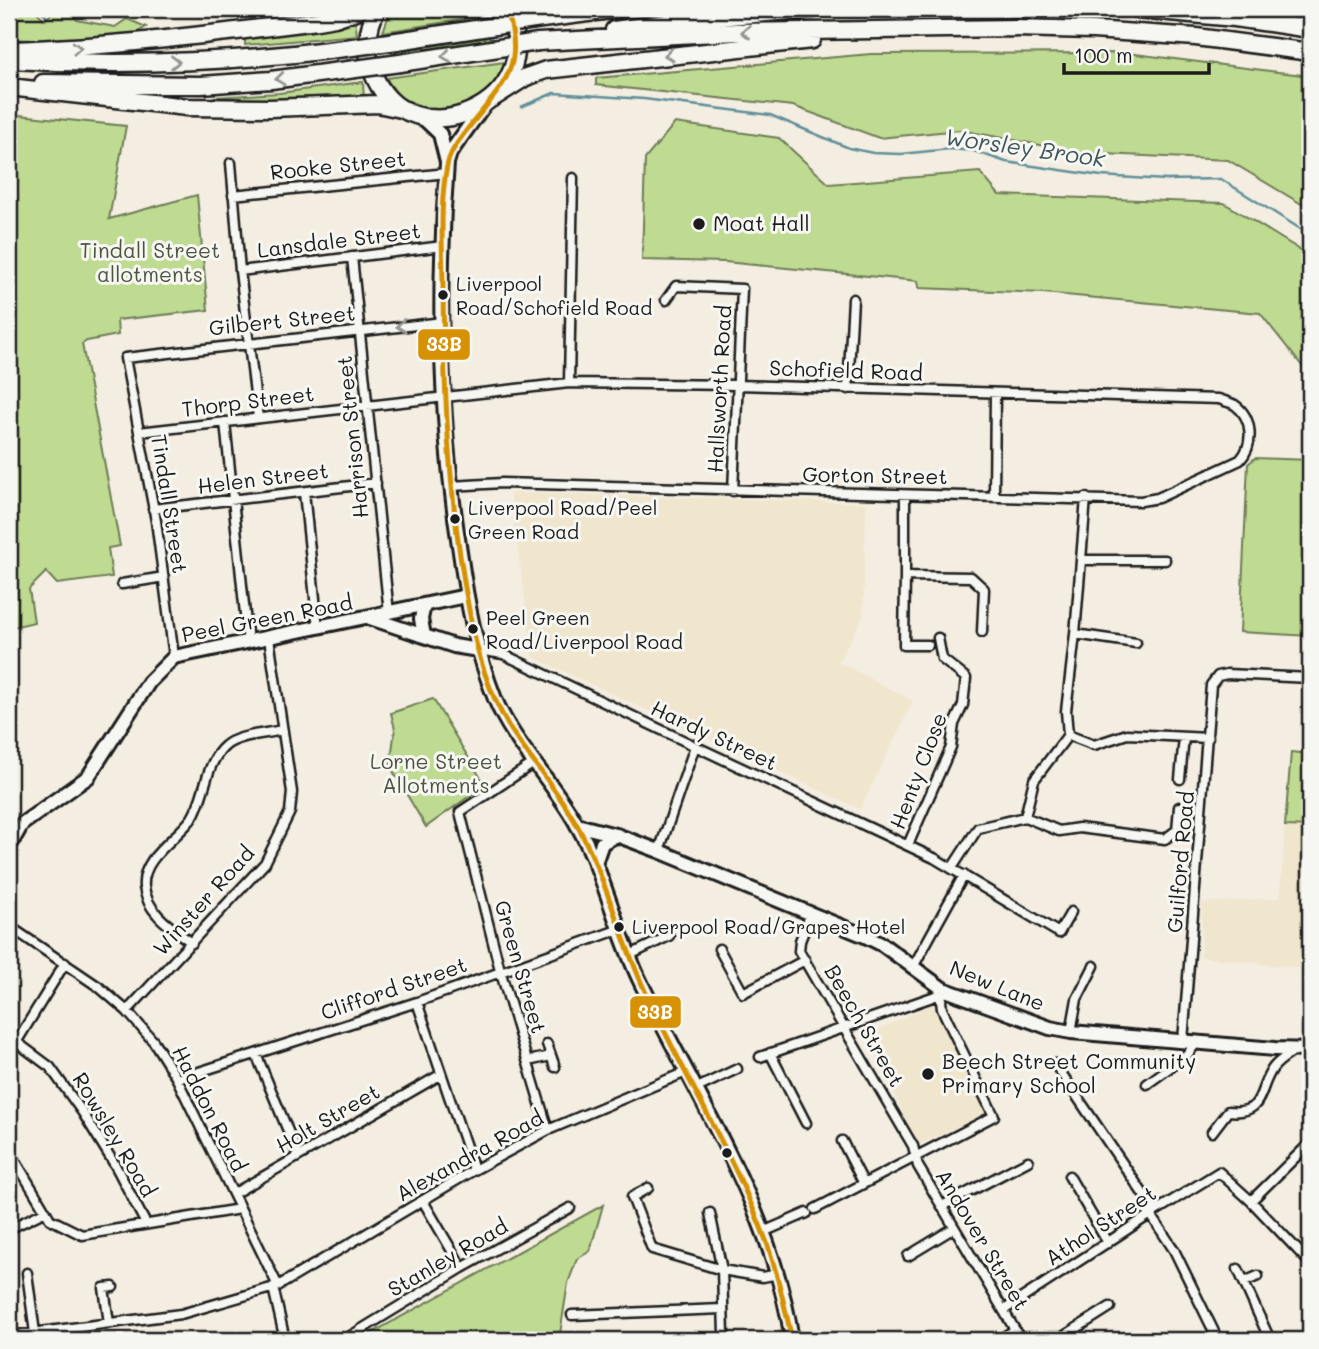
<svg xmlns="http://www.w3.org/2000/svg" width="1319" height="1349" viewBox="0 0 1319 1349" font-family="Mali,sans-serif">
  <rect width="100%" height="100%" fill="#f3eee1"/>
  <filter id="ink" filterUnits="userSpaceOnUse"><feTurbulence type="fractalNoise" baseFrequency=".0143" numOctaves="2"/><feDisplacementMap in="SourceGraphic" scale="14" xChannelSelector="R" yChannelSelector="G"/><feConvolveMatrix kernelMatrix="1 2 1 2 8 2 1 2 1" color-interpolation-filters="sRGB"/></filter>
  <g filter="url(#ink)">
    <path fill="#f0e5cd" d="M510,493L866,503L863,617L838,662L913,701L860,809L533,657Z
      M1285,826L1310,827V969L1201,957L1202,903L1280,898Z
      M937,1002L988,1112L918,1145L867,1035Z"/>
    <path fill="#bfdb92" stroke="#6e7c57" stroke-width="2" d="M9,9H34L45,20L51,14L46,9H70L77,20L115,27L127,19L146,27L132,36L52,41L9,39Z
      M391,9H493L497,14L383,32Z
      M355,19L357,35L245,45V36Z
      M489,37L490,42L394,57L393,52Z
      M1127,53L1310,76V209L1228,160L1083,153L960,130L879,138L793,106L596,85V78L871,54Z
      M505,62L499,79L478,104L434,115L410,105L397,94L386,78Z
      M363,82L364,100L214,104V97L279,93Z
      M9,114L126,126L109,219L197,195L208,310L117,320L118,335L87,341L82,344L120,546L108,548L112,577L57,584L46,572L29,589L34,622L9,628Z
      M675,123L779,138L829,184L980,172L999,195L1224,203L1310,256V376L1260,313L1043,293L919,288L918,281L725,262L642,260L645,159Z
      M1255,458L1310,460V636L1240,632L1248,464Z
      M433,699L485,785L426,827L390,766L395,729L391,713Z
      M1291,752L1310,754V827L1285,826Z
      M603,1205L590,1251L577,1259L568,1283L559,1340H359Z"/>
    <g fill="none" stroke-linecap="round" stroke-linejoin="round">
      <path stroke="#608e99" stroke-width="2.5" d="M40,9L47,17
        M521,107L554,93L644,99L770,115L849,148L873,153L901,154L950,149L974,151L1006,162L1101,176L1166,180L1221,179L1310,235"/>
      <g stroke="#1c1c1c" stroke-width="13">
        <path id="street" d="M231,163L240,271L258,418
          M233,195L447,173
          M352,257L389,613
          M240,271L443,246
          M666,300L676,286L742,289L733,491
          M569,383L573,178
          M848,389L853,299
          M225,422L248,643
          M139,432L569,383L737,385L1219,399C1223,401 1230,402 1235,405C1253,418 1254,445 1240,460L1158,498L1141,501L502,483L451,486
          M304,492L318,628
          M905,495V576L971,577L984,589L982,632
          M994,496L995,393
          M1086,498L1081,560H1165
          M153,509L376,483
          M905,576L904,645H928
          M122,584L164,577
          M1075,634L1081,560
          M1136,643L1075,634L1066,711L1068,735L1094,745L1127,734L1208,738
          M478,650L503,654L695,746L934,858L1059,933L1071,912
          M174,657L156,521L125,358L443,322
          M534,763L460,812L500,970L548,1130
          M1180,779L1184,737
          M1025,817L1034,780L1068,735
          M908,845L951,747L954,724L963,705L966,678L942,659L938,638
          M659,851L695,746
          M952,868L978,828L1025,817L1059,831L1079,828L1165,839L1177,830L1179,807
          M811,913L800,941L799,951L913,1146L918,1166L1021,1340
          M9,926L99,987L127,1011L154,1042L177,1079L278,1286
          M192,943C172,928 147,913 144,887C141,858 177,839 192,818C206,796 205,763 225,746C237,735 266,734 282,730
          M719,949L743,993L805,960
          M630,955L669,936
          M913,967L964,875
          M417,1002L474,1170
          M127,1011L265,863L290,812L292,792L269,638
          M1071,1032L1077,999L1094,966
          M15,1041L50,1067L83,1113L115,1165L146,1224
          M1183,1041L1211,685L1218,676L1227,674L1310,678
          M547,1044L555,1067
          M770,1053L806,1123
          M9,1054L65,963
          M256,1054L298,1155
          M760,1057L941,994
          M528,1061L551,1056
          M1055,1064L1152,1207L1153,1218L1174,1250L1218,1340
          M177,1079L417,1002L620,929
          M1147,1084L1187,1055L1197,1042
          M695,1089L737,1069
          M1212,1132L1228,1111C1266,1115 1257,1090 1273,1068C1278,1061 1288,1055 1295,1050
          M842,1141L863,1182
          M9,1150L50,1219L82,1235L240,1209
          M1069,1176L1108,1243
          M648,1188L632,1197L652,1249L722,1270L710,1213
          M233,1194L440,1075
          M423,1201L462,1268
          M1251,1201L1310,1143
          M942,1206L1028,1161
          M815,1209L994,1116L942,1009L941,1001L943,989
          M9,1229L46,1211
          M763,1232L807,1213
          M908,1256L954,1228
          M1238,1269L1270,1340
          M27,1273L35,1333
          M1244,1282L1258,1276
          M273,1287L285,1340
          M1004,1310L1154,1212L1219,1172L1251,1201L1310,1263
          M572,1315L722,1309
          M109,1323L104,1288L113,1287
          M724,1334L722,1270L763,1277L778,1274
          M9,1336L181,1314L278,1286L474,1170L548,1130L686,1072
          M344,1340L462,1268L570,1208
          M998,1340L1015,1330
          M1058,1340L1110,1307"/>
      </g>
      <g stroke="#1c1c1c" stroke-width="18">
        <path id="secondary" d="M370,618L454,646L478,650
          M424,636L421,619L424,605
          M577,825L619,836L659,851L865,936L883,945L943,989L1050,1028L1071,1032L1275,1049L1310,1050
          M9,847L22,824L88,777L149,682L174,657L466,596
          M595,863L602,843L617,835"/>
      </g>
      <g stroke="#1c1c1c" stroke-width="18">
        <path id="primary" d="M484,105L450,153L447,163C437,291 440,425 460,552C467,602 476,651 495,699C514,745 553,781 577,825C605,874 616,932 641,983C697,1098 773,1211 792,1340
          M421,116L440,134L447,162"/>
      </g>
      <g stroke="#1c1c1c" stroke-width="21">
        <path id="highway" d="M377,9C367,28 365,51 372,71C408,167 556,102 506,9
          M1137,9L1235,18L1310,29
          M1309,9H1310
          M534,20L619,9
          M614,30L705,18L814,9
          M397,41L489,27
          M538,42L737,32L1016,28L1093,30L1196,37L1310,52
          M9,50C112,47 214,34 317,21L335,18L362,9
          M9,60C121,66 233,63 345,48
          M400,63L492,49
          M43,83L201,85L271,80L348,70
          M9,87L187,107L270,108L378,104L406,110
          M493,98L526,77L546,70L812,40"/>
      </g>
      <use href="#street" stroke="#f6f6f2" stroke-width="8"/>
      <use href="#secondary" stroke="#f6f6f2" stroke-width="12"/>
      <use href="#primary" stroke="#f6f6f2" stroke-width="12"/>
      <use href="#highway" stroke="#f6f6f2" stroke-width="16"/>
      <g stroke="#1c1c1c" stroke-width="21" stroke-linecap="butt">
        <path id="highway-bridge" d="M489,27L534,20
          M345,48L397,41
          M492,49L538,42
          M348,70L400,63"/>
      </g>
      <use href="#highway-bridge" stroke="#f6f6f2" stroke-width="16"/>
      <g stroke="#f6f6f2" stroke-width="10">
        <path id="bus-1" d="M506,9C529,71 497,89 463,135C456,144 449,154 447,166C439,206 443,248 443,288C444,395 449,504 469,610C476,650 487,689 508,725C529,759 557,789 577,825C606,878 620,937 645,991C684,1076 734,1155 767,1243C778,1275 785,1307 792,1340"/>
      </g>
      <use href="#bus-1" stroke="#d69104" stroke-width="5"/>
    </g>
    <defs><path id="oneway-chevron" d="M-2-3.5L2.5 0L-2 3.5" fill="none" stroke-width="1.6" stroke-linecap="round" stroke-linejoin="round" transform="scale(1.75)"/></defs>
    <g stroke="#949492">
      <use href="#oneway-chevron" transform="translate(746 32) rotate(179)"/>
      <use href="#oneway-chevron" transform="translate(77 48) rotate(-3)"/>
      <use href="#oneway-chevron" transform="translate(669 55) rotate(173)"/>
      <use href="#oneway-chevron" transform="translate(446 56) rotate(172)"/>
      <use href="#oneway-chevron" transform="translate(175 62) rotate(-1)"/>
      <use href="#oneway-chevron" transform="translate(280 79) rotate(173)"/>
      <use href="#oneway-chevron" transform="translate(401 326) rotate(174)"/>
    </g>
  </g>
  <g fill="#1c1c1c" stroke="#f6f6f2" stroke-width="2.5">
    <circle cx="699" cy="224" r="7"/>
    <circle cx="443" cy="295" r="6"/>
    <circle cx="455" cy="519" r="6"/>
    <circle cx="473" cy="629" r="6"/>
    <circle cx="619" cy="927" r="6"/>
    <circle cx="928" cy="1074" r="7"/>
    <circle cx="727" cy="1153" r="6"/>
  </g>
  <g text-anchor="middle" stroke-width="6" stroke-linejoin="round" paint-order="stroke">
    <g font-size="19" fill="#1c1c1c" stroke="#f6f6f2" text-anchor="start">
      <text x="456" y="291">Liverpool<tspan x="456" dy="24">Road/Schofield Road</tspan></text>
      <text x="468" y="515">Liverpool Road/Peel<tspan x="468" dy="24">Green Road</tspan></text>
      <text x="486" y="625">Peel Green<tspan x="486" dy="24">Road/Liverpool Road</tspan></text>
      <text x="632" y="934">Liverpool Road/Grapes Hotel</text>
    </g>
    <g font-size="21" fill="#1c1c1c" stroke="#f6f6f2">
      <text transform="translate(338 166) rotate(-6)" y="7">Rooke Street</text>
      <text transform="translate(339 241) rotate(-7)" y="7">Lansdale Street</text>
      <text transform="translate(282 321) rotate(-6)" y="7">Gilbert Street</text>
      <text transform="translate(846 371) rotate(2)" y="7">Schofield Road</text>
      <text transform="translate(720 389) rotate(-87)" y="7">Hallsworth Road</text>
      <text transform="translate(248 402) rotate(-7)" y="7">Thorp Street</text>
      <text transform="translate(353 437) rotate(-96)" y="7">Harrison Street</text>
      <text transform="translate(875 476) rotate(1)" y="7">Gorton Street</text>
      <text transform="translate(263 479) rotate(-7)" y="7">Helen Street</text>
      <text transform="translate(169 504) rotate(81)" y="7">Tindall Street</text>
      <text transform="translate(267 619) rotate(-11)" y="7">Peel Green Road</text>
      <text transform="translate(714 736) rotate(25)" y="7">Hardy Street</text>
      <text transform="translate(919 771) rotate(-69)" y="7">Henty Close</text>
      <text transform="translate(1181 862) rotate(-85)" y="7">Guilford Road</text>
      <text transform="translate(204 901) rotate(-48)" y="7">Winster Road</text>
      <text transform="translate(520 967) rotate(74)" y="7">Green Street</text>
      <text transform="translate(997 986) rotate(22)" y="7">New Lane</text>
      <text transform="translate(394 989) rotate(-19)" y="7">Clifford Street</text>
      <text transform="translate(864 1026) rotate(60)" y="7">Beech Street</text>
      <text transform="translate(209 1109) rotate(63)" y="7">Haddon Road</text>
      <text transform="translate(328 1119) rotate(-30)" y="7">Holt Street</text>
      <text transform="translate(114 1135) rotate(59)" y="7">Rowsley Road</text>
      <text transform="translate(470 1156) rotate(-29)" y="7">Alexandra Road</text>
      <text transform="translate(1101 1226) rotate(-33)" y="7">Athol Street</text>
      <text transform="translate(982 1240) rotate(59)" y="7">Andover Street</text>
      <text transform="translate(448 1258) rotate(-30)" y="7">Stanley Road</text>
    </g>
    <g font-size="21" fill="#1c1c1c" stroke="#f6f6f2" text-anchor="start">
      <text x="713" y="231">Moat Hall</text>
      <text x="942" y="1069">Beech Street Community<tspan x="942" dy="24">Primary School</tspan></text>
    </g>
    <g font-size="21" fill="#4d553f" stroke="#f6f6f2">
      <text x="150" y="258">Tindall Street<tspan x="150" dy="24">allotments</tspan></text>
      <text x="436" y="769">Lorne Street<tspan x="436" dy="24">Allotments</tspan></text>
    </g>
    <g font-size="23" font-style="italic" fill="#3e555a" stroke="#f6f6f2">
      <text transform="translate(1025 148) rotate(8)" y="8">Worsley Brook</text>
    </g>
  </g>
  <g stroke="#f6f6f2" stroke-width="2.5">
    <rect x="417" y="328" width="54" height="33" rx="7" fill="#d69104"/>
    <rect x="629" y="995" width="53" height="34" rx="7" fill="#d69104"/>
  </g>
  <g font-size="19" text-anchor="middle" font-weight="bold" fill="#fff">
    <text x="444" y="351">33B</text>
    <text x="655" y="1019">33B</text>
  </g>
  <rect width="1319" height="1349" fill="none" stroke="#f6f6f2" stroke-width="35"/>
  <rect x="18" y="18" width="1284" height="1314" fill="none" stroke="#1c1c1c" stroke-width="2.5" filter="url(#ink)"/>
  <path d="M1064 63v10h145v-10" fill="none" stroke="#1c1c1c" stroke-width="3.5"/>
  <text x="1074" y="63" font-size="21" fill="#1c1c1c" stroke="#f6f6f2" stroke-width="5" paint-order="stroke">100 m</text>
</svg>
